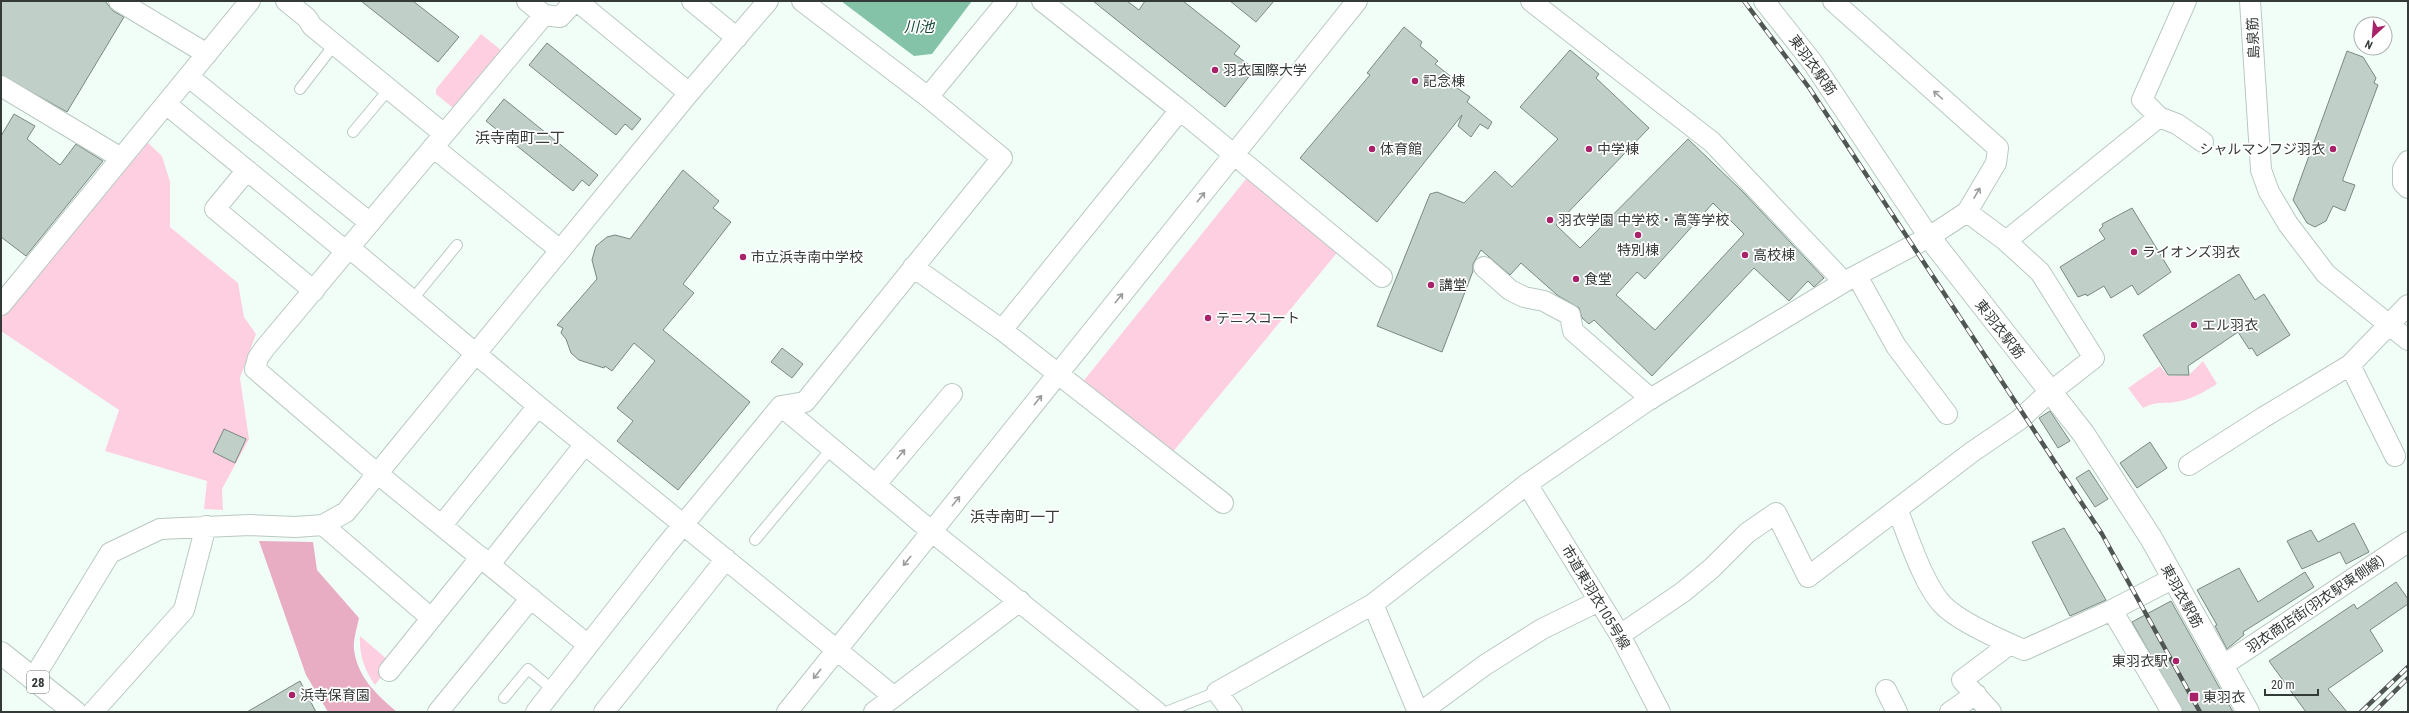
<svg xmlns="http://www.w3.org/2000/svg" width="2409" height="713" viewBox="0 0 2409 713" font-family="'Roboto Condensed','Noto Sans JP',sans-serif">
  <rect width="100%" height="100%" fill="#f1fef8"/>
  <path fill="#fecfe1" d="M481,34L501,50L453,108L436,94V89Z
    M148,143L162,156L170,182V227L238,283L244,317L256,334L240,378L249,439L222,489L223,510L204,509L207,481L105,451L119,410L1,331V318Z
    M1250,174L1341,248L1167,459L1077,389Z
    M2203,361L2217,384C2205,391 2193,399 2180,401C2165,405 2158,400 2143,408L2128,388L2160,366L2168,376L2189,375Z
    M360,636L388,660L384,673L375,685C364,669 359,655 360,636Z"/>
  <path fill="#e8acc3" d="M259,541L313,542L317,570L359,618C357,628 353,640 354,649C357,677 377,695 397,712H328L306,675Z"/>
  <path fill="#84c3a7" d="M841,1H972L932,54L914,56Z"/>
  <path fill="#c0d0c8" stroke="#798881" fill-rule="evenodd" d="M1,1H105L113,11L124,17L67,112L1,75Z
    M361,1H413L459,37L438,62Z
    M1093,1H1127L1139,10L1145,1H1183L1240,46L1234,54L1255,69L1225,107Z
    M1230,1H1274L1256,22Z
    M1404,27L1422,42L1420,46L1438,61L1435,64L1454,79L1450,83L1470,97L1467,102L1492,122L1488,129L1480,124L1471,137L1458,126L1462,115L1377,222L1300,158L1370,75L1367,73Z
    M547,43L641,119L632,130L625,124L616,135L529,65Z
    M1570,50L1599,74L1596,78L1649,128L1556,225L1580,248L1688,139L1742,191L1824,278L1814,287L1808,281L1789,301L1754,268L1652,376L1594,320L1589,324L1582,318L1579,308L1557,295L1521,263L1510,275L1481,250L1473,264V271L1442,352L1377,326L1430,194L1437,192L1464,203L1495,171L1512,187L1558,139L1520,107ZM1713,203L1744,234L1655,330L1616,295L1637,272L1645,279Z
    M2347,51L2363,57L2376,78L2374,83L2378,85L2343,179V181L2355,185L2345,211L2333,206L2326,221L2315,227L2307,223L2293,200Z
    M504,99L598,175L589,186L582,180L573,191L486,121Z
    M14,114L35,126L27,139L60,165L76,144L103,161L26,256L1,237V136Z
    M683,170L719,201L713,208L731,222L683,284L694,293L663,330L750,402L678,490L617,441L633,421L617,408L655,361L634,343L612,371L605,366L604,368L579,360L571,353L566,339L561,333L563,328L557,325L597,279L592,260L596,246L607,237L615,235L630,239Z
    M2132,208L2171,272L2138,295L2132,285L2111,298L2104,286L2087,296L2086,294L2078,297L2060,267L2105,239L2099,230L2103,226L2102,224Z
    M2239,274L2255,300L2264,294L2290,335L2257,356L2252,348L2249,349L2238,332L2188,366L2189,375H2168L2143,335Z
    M782,348L803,364L792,378L771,362Z
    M2050,411L2070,441L2058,448L2039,418Z
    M224,429L246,439L235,463L213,452Z
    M2150,442L2167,468L2137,488L2120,463Z
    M2089,470L2108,499L2095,507L2076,478Z
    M2354,523L2369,552L2346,564L2340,552L2302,569L2287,541L2311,530L2318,542Z
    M2064,528L2106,600L2070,616L2032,542Z
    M2239,568L2258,602L2305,572L2314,587L2243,632L2244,635L2227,649L2215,626L2217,625L2197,590Z
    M2396,582L2408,599V604L2370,630L2383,651L2328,689L2347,712H2306L2269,661L2354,604L2357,609Z
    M2171,601L2189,633L2233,712H2183L2132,622Z
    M300,681L316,712H247Z"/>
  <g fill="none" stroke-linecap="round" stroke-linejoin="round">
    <g stroke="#b9c9c1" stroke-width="12">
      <path id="lane" d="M300,89L334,45
        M353,132L389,89
        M412,300L457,245
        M755,540L831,449
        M504,698L528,669L553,690
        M1166,712L1217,692"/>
    </g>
    <g stroke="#b9c9c1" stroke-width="22">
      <path id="street" d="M119,1L207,54
        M286,1L307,18L312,26L444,134
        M527,1L544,15L560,17L575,1
        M577,1L689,93
        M692,1L737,38
        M1042,1L1180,110L1382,277
        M1531,1L1712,142L1844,282
        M1764,1L1813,63L1929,237
        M2250,1L2261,170L2269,192L2288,224L2326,274L2408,340
        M544,15L265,348L258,358L255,369L367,465L588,645
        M189,77L370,223
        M1,86L121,158
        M928,97L1007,1
        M166,104L337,244L358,255L412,300L538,406L893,696
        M2159,117L2177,124L2203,142
        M433,147L560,250
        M2408,161L2403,169V183L2408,188
        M247,170L215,209L314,291
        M1967,212L2006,241L2159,117L2142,100L2186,1
        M913,267L1002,330L1223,503
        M1484,267L1510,290L1524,297L1544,301L1570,315L1573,331L1651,399
        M1857,276L1896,346L1947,414
        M1,305L250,1
        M1002,330L1180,110
        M2350,365L2395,456
        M781,406L931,531L1157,712
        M2189,465L2264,417L2350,365L2408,305
        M876,484L952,394
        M1527,484L1620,635L1660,712
        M1898,511C1908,536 1924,586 1943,605C1958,621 2003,641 2024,650L2112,610L2172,712
        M323,525L431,618
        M442,525L538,406
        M490,564L585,444
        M1373,604L1418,712
        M2112,610L2172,579
        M1620,635L1683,592L1712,568L1747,533L1776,513L1808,577L1972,452L2019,420L2044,397L2094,358L2040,272L2006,241
        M2222,666L2408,542
        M389,671L481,557
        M33,679L110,553L160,529L250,525L295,527L323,525L346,512L689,93L768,1
        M1886,690L1897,712
        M93,712L184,610L206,526
        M438,712L531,598
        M536,712L664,548L781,406L805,402L1002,158L928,97L802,1
        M604,712L726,559
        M787,712L1357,1
        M874,712L1020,601
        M1232,712L1217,692L1373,604L1527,484L1647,401L1844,282L1929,237L1967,212L1996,163L1998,148L1833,1
        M1421,712L1485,665L1542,629L1599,601
        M1950,712L1976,694
        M1991,712L1962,680L2010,644"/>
    </g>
    <g stroke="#b9c9c1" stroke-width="24">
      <path id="secondary" d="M1929,237L2083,433L2151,538L2248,712"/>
    </g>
    <g stroke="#b9c9c1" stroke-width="24">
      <path id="primary" d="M1,653L75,712"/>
    </g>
    <use href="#lane" stroke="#fff" stroke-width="10"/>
    <use href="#street" stroke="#fff" stroke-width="20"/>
    <use href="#secondary" stroke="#fff" stroke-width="22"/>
    <use href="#primary" stroke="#fff" stroke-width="22"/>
    <g stroke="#4f5653" stroke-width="4.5">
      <path id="rail" d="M1744,1L1810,89L2102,534L2200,712
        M2361,712L2408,667
        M2374,712L2408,678"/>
    </g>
    <use href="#rail" stroke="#fff" stroke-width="3" stroke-dasharray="9" stroke-linecap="butt"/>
  </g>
  <defs><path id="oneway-shaft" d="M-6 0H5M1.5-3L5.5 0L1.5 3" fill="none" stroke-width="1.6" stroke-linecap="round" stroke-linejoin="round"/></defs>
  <g stroke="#9a9c9b">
    <use href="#oneway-shaft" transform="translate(1938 95) rotate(-138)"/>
    <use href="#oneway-shaft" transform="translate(1977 193) rotate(-60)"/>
    <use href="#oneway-shaft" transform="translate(1201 197) rotate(-51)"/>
    <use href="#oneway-shaft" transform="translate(1119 298) rotate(-51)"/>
    <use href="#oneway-shaft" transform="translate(1038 400) rotate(-51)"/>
    <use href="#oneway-shaft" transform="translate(901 454) rotate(-50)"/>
    <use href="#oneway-shaft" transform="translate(956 501) rotate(-51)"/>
    <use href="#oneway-shaft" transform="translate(907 561) rotate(129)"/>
    <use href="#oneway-shaft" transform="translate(817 674) rotate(128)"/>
  </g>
  <g fill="#a8226a" stroke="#fff" stroke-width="1.5">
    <circle cx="1215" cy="70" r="4"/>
    <circle cx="1415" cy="81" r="4"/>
    <circle cx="1372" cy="149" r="4"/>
    <circle cx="1589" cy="149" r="4"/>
    <circle cx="2333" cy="149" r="4"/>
    <circle cx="1550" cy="220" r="4"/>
    <circle cx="1638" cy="235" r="4"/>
    <circle cx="2134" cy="252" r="4"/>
    <circle cx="1745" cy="255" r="4"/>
    <circle cx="743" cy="257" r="4"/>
    <circle cx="1576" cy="279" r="4"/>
    <circle cx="1431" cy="285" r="4"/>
    <circle cx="1208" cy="318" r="4"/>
    <circle cx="2194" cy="325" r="4"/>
    <circle cx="2176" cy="661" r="4"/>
    <circle cx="292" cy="695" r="4"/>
    <rect x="2189" y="692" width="10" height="10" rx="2"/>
  </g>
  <g text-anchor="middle" stroke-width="3.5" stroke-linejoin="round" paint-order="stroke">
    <rect fill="#fff" stroke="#717573" stroke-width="1" x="27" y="671" width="22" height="22" rx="3"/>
    <g font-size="13" font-weight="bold" fill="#343a37">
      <text x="38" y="687">28</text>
    </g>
    <g font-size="14" fill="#343a37" stroke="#fff">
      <text transform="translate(2253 38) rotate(-93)" y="5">島泉筋</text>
      <text transform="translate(1813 65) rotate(54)" y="5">東羽衣駅筋</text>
      <text transform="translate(2000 329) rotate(52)" y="5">東羽衣駅筋</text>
      <text transform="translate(2182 596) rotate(61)" y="5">東羽衣駅筋</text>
      <text transform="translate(1596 597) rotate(59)" y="5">市道東羽衣105号線</text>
      <text transform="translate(2315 604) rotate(-34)" y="5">羽衣商店街(羽衣駅東側線)</text>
    </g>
    <g font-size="14" fill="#343a37" stroke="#fff" text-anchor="start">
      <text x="1223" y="75">羽衣国際大学</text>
      <text x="1423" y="86">記念棟</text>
      <text x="1380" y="154">体育館</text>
      <text x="1597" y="154">中学棟</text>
      <text x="2325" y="154" text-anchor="end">シャルマンフジ羽衣</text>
      <text x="1558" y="225">羽衣学園 中学校・高等学校</text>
      <text x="1638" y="255" text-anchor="middle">特別棟</text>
      <text x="2142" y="257">ライオンズ羽衣</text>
      <text x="1753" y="260">高校棟</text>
      <text x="751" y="262">市立浜寺南中学校</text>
      <text x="1584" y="284">食堂</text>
      <text x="1439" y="290">講堂</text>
      <text x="1216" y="323">テニスコート</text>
      <text x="2202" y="330">エル羽衣</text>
      <text x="2168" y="666" text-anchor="end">東羽衣駅</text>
      <text x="300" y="700">浜寺保育園</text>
      <text x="2203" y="702">東羽衣</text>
    </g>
    <g font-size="15" font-style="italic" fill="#164936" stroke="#fff">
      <text x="919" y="32">川池</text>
    </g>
    <g font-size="15" fill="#343a37" stroke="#fff">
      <text x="520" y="143">浜寺南町二丁</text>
      <text x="1015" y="522">浜寺南町一丁</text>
    </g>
  </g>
  <rect width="2409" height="713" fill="none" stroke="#343a37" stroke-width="4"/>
  <g transform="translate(2373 36) rotate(206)"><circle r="19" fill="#ffffff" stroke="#aeb0af"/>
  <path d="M0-3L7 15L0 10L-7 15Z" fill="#a8226a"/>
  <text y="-6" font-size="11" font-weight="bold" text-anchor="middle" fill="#343a37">N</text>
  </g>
  <path d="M2265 689v6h53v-6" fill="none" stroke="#343a37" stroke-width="2"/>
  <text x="2271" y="689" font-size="12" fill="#343a37" stroke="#ffffff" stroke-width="3" paint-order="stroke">20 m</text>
</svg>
